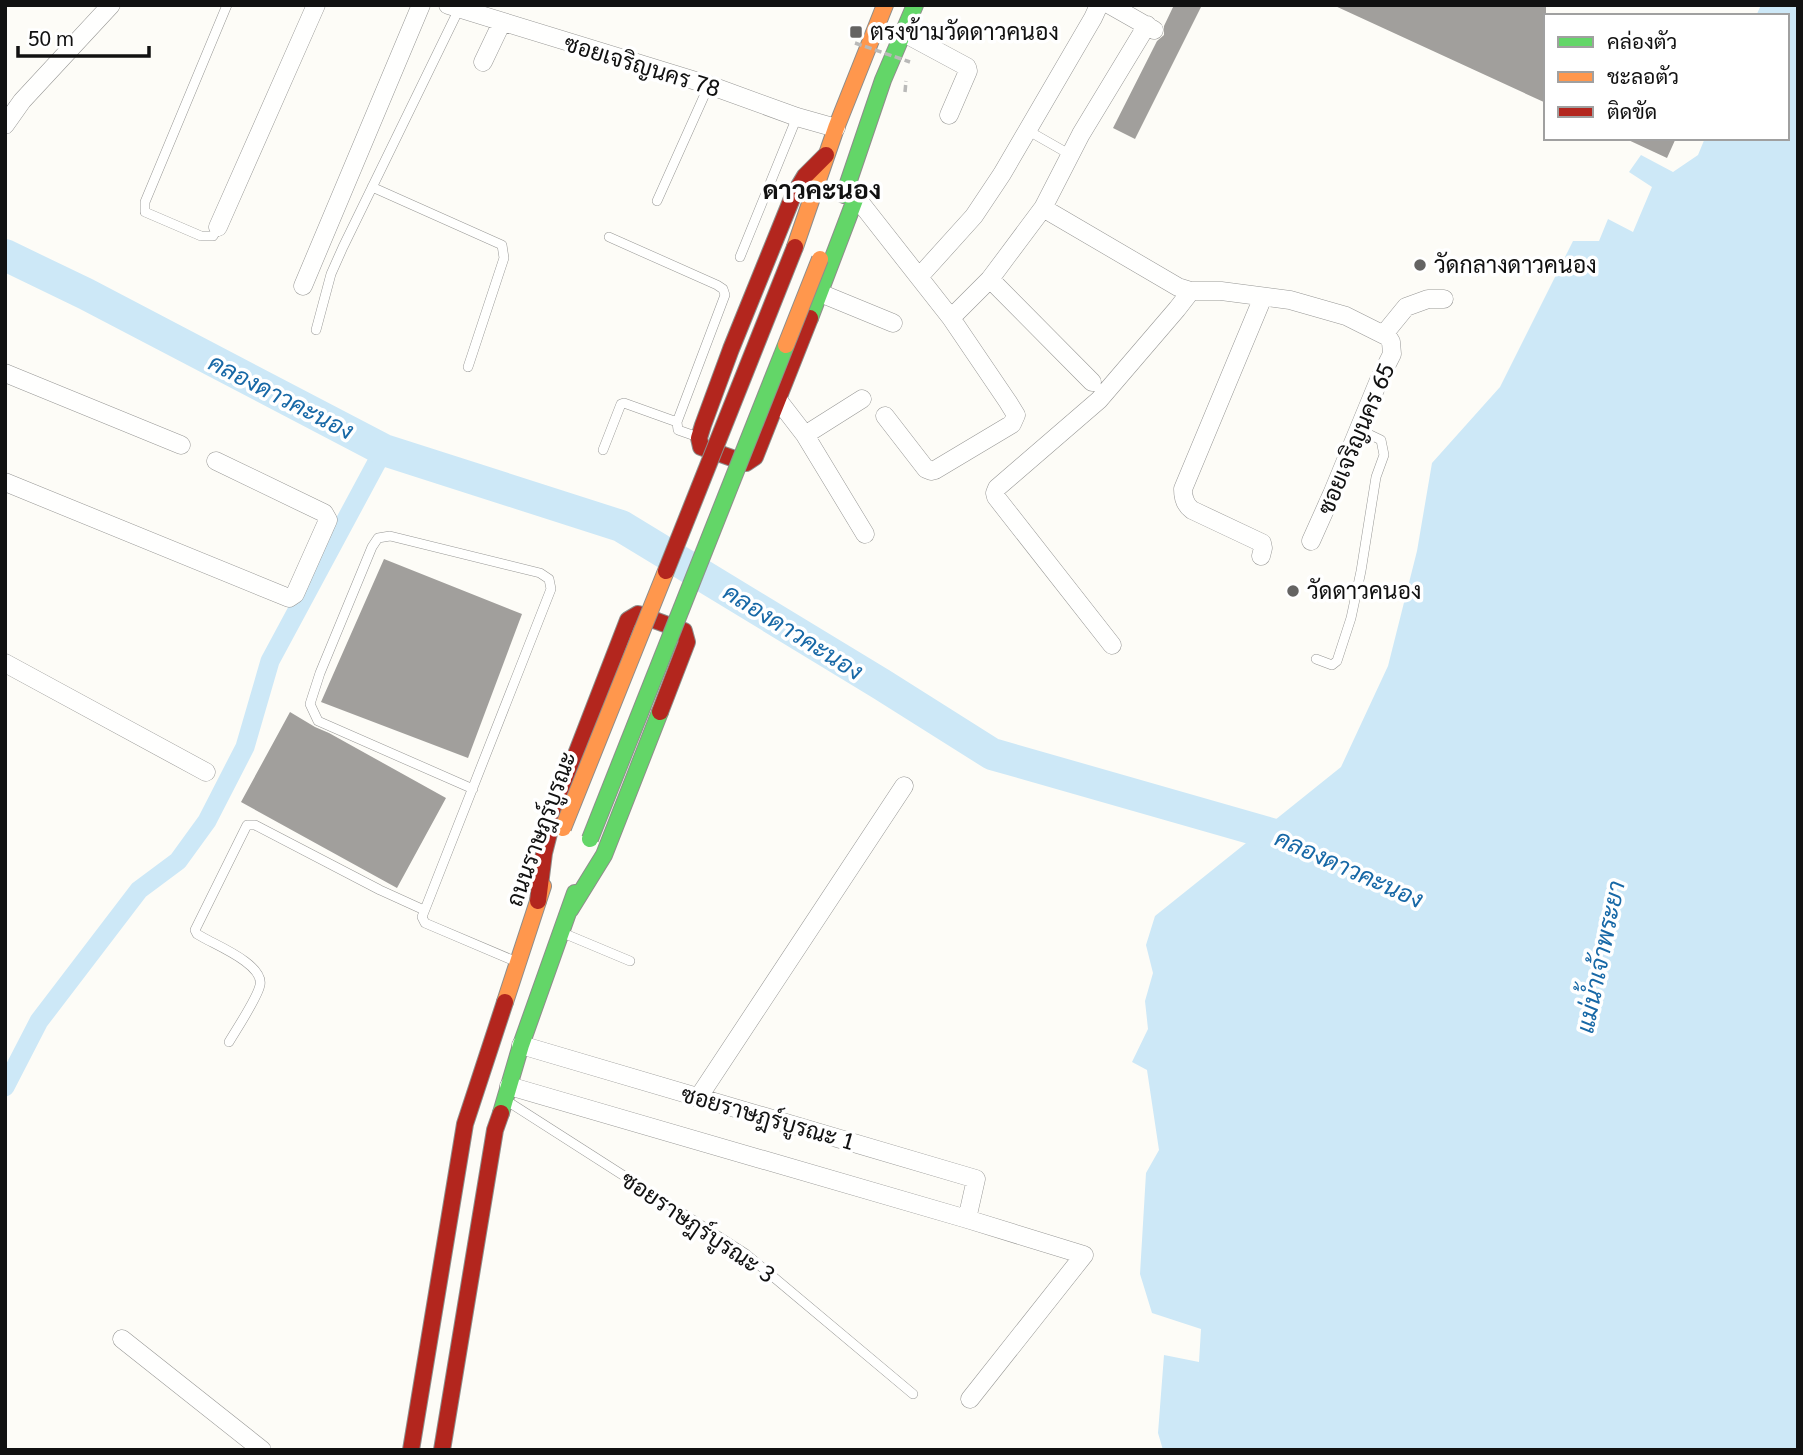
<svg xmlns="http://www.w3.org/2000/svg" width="1803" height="1455" viewBox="0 0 1803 1455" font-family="Georgia,Sarabun,serif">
  <rect width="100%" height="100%" fill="#fdfcf7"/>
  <path fill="#cde8f7" d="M1761,5H1798V1450H1163L1158,1433L1164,1355L1199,1362L1201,1329L1152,1313L1140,1274L1146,1173L1159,1150L1147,1070L1132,1062L1148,1029L1145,1001L1153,973L1146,945L1155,916L1341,767L1388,666L1417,551L1432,463L1500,387L1573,241H1599L1608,219L1633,232L1652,187L1629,172L1641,155L1673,172L1698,155L1705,138H1787V16H1756Z"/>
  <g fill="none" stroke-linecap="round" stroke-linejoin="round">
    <path stroke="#cde8f7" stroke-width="19" d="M5,1087L39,1021L139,890L178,861L207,821L245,747L270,661L384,449"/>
    <path stroke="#cde8f7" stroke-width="32" d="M5,255L86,294L384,450L621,526L881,684L992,754L1303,843"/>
  </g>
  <path fill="#a19f9c" d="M1174,5H1202L1135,139L1113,128L1157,41L1164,35V26Z
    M1333,5H1546V103Z
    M1624,138H1676L1667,158Z
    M384,559L522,614L468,758L321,702Z
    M290,712L315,727L329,733L446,798L397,888L241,802Z"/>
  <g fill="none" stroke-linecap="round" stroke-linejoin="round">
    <g stroke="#979795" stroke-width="10">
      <path id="lane" d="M1027,130L1069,154
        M372,187L502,245L504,258L468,367
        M657,201L709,85
        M218,227L213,236H201L145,212V202L227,5
        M609,237L717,285L723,289L725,295L677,422L678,430L698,437
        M740,257L797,117
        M316,330L331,274L343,247L459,9
        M603,450L621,404L624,403L677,422
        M1316,659L1332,665L1337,661L1351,618L1361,571L1376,477L1384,455L1381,440L1358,429
        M473,789L318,721L310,704L320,673L372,547L378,538L390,536L540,573L549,579L551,589L422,917L425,923L517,962
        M563,933L630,961
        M229,1042C236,1030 258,997 260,985C264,965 218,946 204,938L197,934L195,930L247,825H255L380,890L424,910
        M507,1101L746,1254L913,1394"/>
    </g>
    <g stroke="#979795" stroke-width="19">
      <path id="street" d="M448,5L709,85L797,117L836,128
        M1110,5L1154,30
        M902,32L967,67L968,71L949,115
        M483,62L502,22
        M5,125L22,101L111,5
        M856,197L951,318L1008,402L1016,415L1012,424L935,470L931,471L926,469L885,416
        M1043,208L1178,287L1191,291H1221L1290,300L1346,316L1388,337L1391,342L1392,354L1379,380L1332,494L1311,541
        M218,227L316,5
        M919,277L974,216L1002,174L1093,18L1099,5
        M990,279L1092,382
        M303,286L421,5
        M820,293L893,323
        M951,318L990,279L1043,208L1081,134L1147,25
        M1384,334L1406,307L1428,299H1444
        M5,373L181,445
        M778,400L805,435L865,534
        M805,435L862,399
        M5,482L289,598L295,594L328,520L324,513L216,461
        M1261,556L1263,548L1262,543L1192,510C1185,505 1183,497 1183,489L1263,297
        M1112,645L996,497L995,493L997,488L1099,400L1177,309L1191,291
        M5,663L206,772
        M521,1045L976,1179L967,1219
        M509,1086L967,1219L1084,1255L970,1399
        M698,1098L904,786
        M122,1339L262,1450"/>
    </g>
    <g stroke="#8e8d8b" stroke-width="18">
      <path id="fast" d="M844,195L883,80L915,5
        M810,318L856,197L849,181
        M570,910L604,855L660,712
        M501,1113L521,1045L575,893"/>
    </g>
    <g stroke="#8e8d8b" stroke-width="18">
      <path id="slow" d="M795,247L836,128L885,5
        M505,1002L543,886"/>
    </g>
    <g stroke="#8e8d8b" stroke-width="18">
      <path id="jam" d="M810,318L755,457L746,463L701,447L699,438L703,425L731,349L793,196L805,176L826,155
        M538,901L544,853L556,806L628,620L638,614L684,631L687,642L660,712
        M411,1450L465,1124L505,1002
        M442,1450L495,1130L501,1113"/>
    </g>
    <path stroke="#b9b9b8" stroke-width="3.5" stroke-dasharray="7 3.5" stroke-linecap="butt" d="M905,92L906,81"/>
    <use href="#lane" stroke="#fffffe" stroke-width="9"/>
    <use href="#street" stroke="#fffffe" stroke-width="18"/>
    <use href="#fast" stroke="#63d668" stroke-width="16"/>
    <use href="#slow" stroke="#ff974d" stroke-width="16"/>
    <use href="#jam" stroke="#b3261e" stroke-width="16"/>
    <g stroke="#8e8d8b" stroke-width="18" stroke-linecap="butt">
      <path id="fast-bridge" d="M590,839L786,345"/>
    </g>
    <g stroke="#8e8d8b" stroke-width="18" stroke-linecap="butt">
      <path id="slow-bridge" d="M786,345L820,259
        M563,828L666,571"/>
    </g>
    <g stroke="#8e8d8b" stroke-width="18" stroke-linecap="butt">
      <path id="jam-bridge" d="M666,571L795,247"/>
    </g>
    <path stroke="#b9b9b8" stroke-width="3.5" stroke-dasharray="7 3.5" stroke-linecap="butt" d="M855,43L910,62"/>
    <use href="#fast-bridge" stroke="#63d668" stroke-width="16"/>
    <use href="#slow-bridge" stroke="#ff974d" stroke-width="16"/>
    <use href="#jam-bridge" stroke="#b3261e" stroke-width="16"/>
  </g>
  <g fill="#646362" stroke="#fff" stroke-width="2.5">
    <rect x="849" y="25" width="14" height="14" rx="3.5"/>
    <circle cx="1420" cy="265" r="7"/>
    <circle cx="1293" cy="591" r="7"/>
  </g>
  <g text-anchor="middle" stroke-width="7" stroke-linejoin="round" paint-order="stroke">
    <g font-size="23" fill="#111" stroke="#fff" text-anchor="start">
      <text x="870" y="40">ตรงข้ามวัดดาวคนอง</text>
      <text x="1434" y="273">วัดกลางดาวคนอง</text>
      <text x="1307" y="599">วัดดาวคนอง</text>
    </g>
    <g font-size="23" fill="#111" stroke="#fff">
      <text transform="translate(642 66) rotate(17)" y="8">ซอยเจริญนคร 78</text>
      <text transform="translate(1356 439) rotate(-67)" y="8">ซอยเจริญนคร 65</text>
      <text transform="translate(541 829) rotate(-70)" y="8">ถนนราษฎร์บูรณะ</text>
      <text transform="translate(768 1118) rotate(16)" y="8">ซอยราษฎร์บูรณะ 1</text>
      <text transform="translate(698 1227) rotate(34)" y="8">ซอยราษฎร์บูรณะ 3</text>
    </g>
    <g font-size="24" font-style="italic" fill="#1768a6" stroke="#fff">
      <text transform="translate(281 397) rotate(27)" y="8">คลองดาวคะนอง</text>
      <text transform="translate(793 632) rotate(32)" y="8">คลองดาวคะนอง</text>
      <text transform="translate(1349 869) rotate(24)" y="8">คลองดาวคะนอง</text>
      <text transform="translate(1601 957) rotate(-78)" y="8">แม่น้ำเจ้าพระยา</text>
    </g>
    <g font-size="26" font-weight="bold" fill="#111" stroke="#fff">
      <text x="822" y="199">ดาวคะนอง</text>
    </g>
  </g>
  <rect width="1803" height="1455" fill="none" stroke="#111111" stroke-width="14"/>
  <rect x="1544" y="14" width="245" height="126" fill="#ffffff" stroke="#a0a0a0" stroke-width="2"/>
  <rect x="1558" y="37" width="35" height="10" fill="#63d668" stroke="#a0a0a0" stroke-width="2"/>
  <text x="1607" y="49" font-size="21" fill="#111111">คล่องตัว</text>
  <rect x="1558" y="72" width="35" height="10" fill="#ff974d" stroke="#a0a0a0" stroke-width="2"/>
  <text x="1607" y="84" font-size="21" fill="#111111">ชะลอตัว</text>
  <rect x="1558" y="107" width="35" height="10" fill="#b3261e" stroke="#a0a0a0" stroke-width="2"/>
  <text x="1607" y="119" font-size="21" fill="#111111">ติดขัด</text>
  <path d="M18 46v10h131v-10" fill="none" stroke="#111111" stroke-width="3.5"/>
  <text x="28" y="46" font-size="21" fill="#111111" stroke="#ffffff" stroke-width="5" paint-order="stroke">50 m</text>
</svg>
